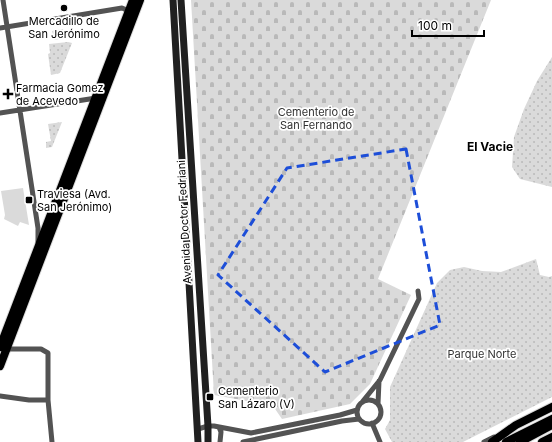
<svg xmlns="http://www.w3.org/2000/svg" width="552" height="442" viewBox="0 0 552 442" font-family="Inter,sans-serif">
  <defs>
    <pattern id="cemetery-stones" width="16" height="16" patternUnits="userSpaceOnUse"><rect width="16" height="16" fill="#dadada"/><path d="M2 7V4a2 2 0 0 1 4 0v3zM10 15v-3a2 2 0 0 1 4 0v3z" fill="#b9b9b9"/></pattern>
    <pattern id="park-dots" width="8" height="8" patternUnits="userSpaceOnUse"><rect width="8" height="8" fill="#dadada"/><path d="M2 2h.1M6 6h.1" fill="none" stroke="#b9b9b9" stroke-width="1.8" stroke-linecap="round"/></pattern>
  </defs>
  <rect width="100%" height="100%" fill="#fff"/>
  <path fill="#dadada" d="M23,188L29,225L20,222L18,226L4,219L5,215L1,191Z"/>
  <path fill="url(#cemetery-stones)" d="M191,0H491L378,279L411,295L370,384L350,404L282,419L273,406L214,395Z"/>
  <path fill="url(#park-dots)" d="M63,29L65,38L54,40L52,31Z
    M68,42L72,43L60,73L51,75L48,54L50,53L49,44Z
    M552,57V187L520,179L512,167L514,137L524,109L537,81Z
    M62,122L52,147L46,148V142L51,141L48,124Z
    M536,259L540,275L549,277L552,276V397L463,442H392L385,429L390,420V387L437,283L450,270L464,267L482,271L501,272Z"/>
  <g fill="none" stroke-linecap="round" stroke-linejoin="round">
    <g stroke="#dbdbdb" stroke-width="10">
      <path id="primary" d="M0,347L133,0
        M0,366L140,0
        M492,442L516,425L552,407
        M506,442L552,419
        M520,442L552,425
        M542,442L552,437"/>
    </g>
    <path stroke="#535353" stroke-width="5" d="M3,0L38,228V242
      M0,28L122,8L129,11
      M0,113L96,98
      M7,349H41L48,353V400L52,442
      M0,396L29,400H48
      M357 412a12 12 0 1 1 24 0a12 12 0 1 1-24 0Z
      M363,401L380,380L419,299L418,291
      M378,404L379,381
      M372,423L380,442
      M219,427L221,432L220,442
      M198,429L208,426H214L251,433L340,415L357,410
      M243,442L342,421L359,419
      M484,442L494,437"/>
    <path stroke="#202020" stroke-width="7" d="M173,0L198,442
      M181,0L208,426V442"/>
    <use href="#primary" stroke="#000" stroke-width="8"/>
  </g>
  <path fill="none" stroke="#1d4ed8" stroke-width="3" stroke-dasharray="8 5" stroke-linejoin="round" d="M406,149L440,325L325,372L218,275L287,168Z"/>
  <g fill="#000" stroke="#fff" stroke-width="1.5">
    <circle cx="64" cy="8" r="4"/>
    <path d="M6 88h4v4h4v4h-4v4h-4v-4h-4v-4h4z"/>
    <rect x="25" y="196" width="8" height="8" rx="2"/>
    <rect x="206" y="393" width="8" height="8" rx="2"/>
  </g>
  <g text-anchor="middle" stroke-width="3.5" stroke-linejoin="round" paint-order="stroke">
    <g font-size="11" fill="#000" stroke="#fff" text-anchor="start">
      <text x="64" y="25" text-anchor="middle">Mercadillo de<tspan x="64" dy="13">San Jerónimo</tspan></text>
      <text x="16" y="92">Farmacia Gomez<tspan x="16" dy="13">de Acevedo</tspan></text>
      <text x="37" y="198">Traviesa (Avd.<tspan x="37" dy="13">San Jerónimo)</tspan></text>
      <text x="218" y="395">Cementerio<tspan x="218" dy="13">San Lázaro (V)</tspan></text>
    </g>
    <g font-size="11" fill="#313131" stroke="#fff">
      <text x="316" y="116">Cementerio de<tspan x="316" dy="13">San Fernando</tspan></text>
      <text x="482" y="358">Parque Norte</text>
    </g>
    <g font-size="11" fill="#000" stroke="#fff">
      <text transform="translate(184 222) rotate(-93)" y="4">Avenida Doctor Fedriani</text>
    </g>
    <g font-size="12" font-weight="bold" fill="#000" stroke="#fff">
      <text x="490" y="151">El Vacie</text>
    </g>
  </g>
  <path d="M412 30v6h72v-6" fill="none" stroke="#000000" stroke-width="2"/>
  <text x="418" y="30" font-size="12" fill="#000000" stroke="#ffffff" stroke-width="3" paint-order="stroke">100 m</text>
</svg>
